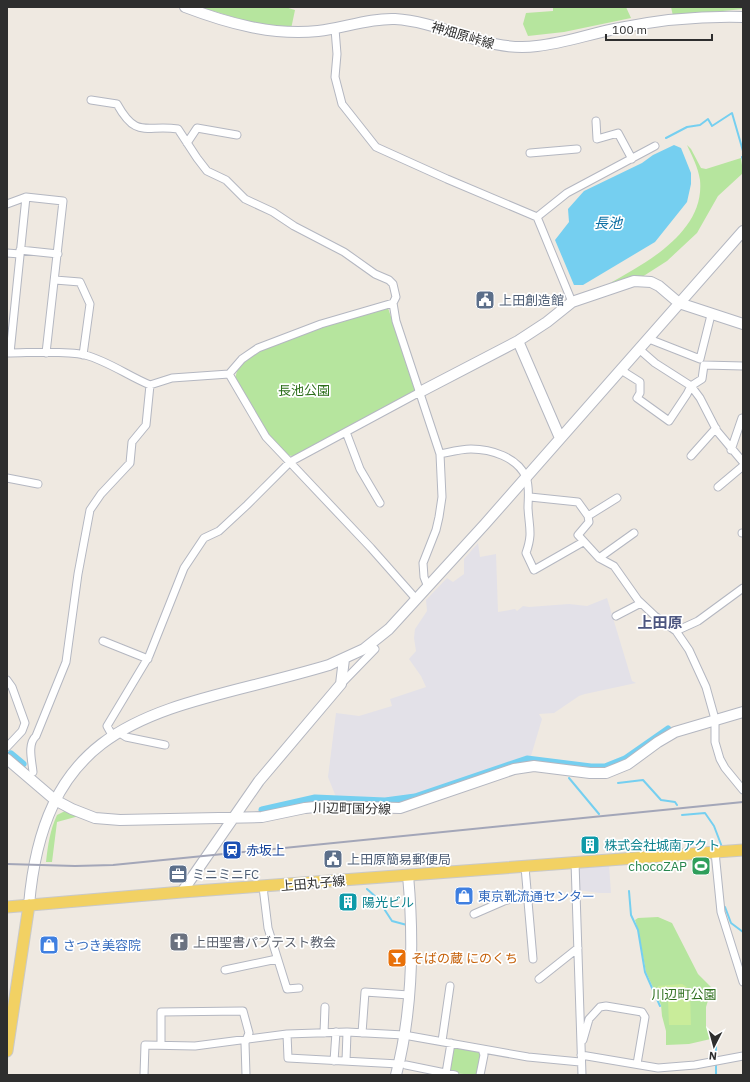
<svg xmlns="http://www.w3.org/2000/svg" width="750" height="1082" viewBox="0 0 750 1082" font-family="'IBM Plex Sans','Noto Sans JP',sans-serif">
  <rect width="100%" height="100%" fill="#efe9e1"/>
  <path fill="#e3e1e8" d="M478,543L480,557L496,554L498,612L515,609L517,611L523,606L529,607L569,604L587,606L607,598L632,681L636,683L585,694L579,696L554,713L539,714L542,719L531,756H525L413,796L399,799L336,797L328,777L336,713L359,716L392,706L390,699L426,687L421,676L409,659L416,651L414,638L415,629L427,611L426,600L447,578L453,582L464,574V559Z
    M609,865L611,893H599L578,890L577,868Z"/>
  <path fill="#b6e59e" d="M200,7H285L295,10L291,29H273Z
    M553,7H626L631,18L564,32L528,36L523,24L526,13L553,11Z
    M671,7H743V9L673,16Z
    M687,145L691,149L701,168L706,169L741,158L743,173L718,196L697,233L667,261L642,277L635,276L610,283C648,262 705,231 700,180C698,167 692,156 687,145Z
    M388,308L416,390L293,456L283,455L267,436L235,380C236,373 238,367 243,361C266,338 354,318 388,308Z
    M65,811L79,816L57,822L52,862H46C48,845 50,830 57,815Z
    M658,917L672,923L698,974L712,988L706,1007V1027L712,1032L715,1038L689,1044L666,1045V1031L662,1016L661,1005L646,972L638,930L635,920L638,918Z
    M455,1047L478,1051L481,1055L478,1075L450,1073L452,1050Z"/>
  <path fill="#c9ec9a" d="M682,984L687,987L690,991L691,1025H669L668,999H662L658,986Z"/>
  <path fill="#75cff0" d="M674,145L681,148L691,173V184L687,202L655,242L583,285H574L555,240L569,222L568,209L584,191L642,163L653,155Z"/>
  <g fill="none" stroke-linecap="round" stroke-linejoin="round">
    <path stroke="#75cff0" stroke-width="2" d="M666,138L687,127L700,125L708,119L712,126L732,113L743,151
      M742,157L743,160
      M569,778L599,814
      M618,783L643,780L661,800L675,802L677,805
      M682,815L705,813L714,826L722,847
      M367,889L377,898L392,921L407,925
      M629,891L631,915L638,930L645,972L660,1006
      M725,907L731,923L743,932
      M716,1040V1058
      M716,1063V1075"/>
    <path stroke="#75cff0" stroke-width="7" d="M11,754L23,764
      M262,810L315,798L385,801L415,797L527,759L591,767H605L625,759L668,729"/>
    <g stroke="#b4b7c1" stroke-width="9">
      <path id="street" d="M335,29L337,54L335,77L342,104L376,147L447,179L537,217L572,302
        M91,100L117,104C137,140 146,124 178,129L197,158L207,171L226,180L245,199L273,212L294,226L344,252L375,274L389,280L393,284L396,297L393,303L396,321L440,454L442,497L439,517L436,530L423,563L424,577L428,587
        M596,121L597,139L618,133L632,159
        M187,143L197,128L237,135
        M530,153L577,149
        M7,204L26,197L63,201L46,353
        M537,217L567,193L655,146
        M20,250L58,254
        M7,253L20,254
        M55,280L80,282L90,304L83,355
        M649,339L700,359L711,315
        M639,349L655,363L691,386L700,398L717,431L743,462
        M7,353C30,353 63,350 85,355C108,361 128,376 150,385L172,378L229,374L242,359L258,348L321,324L393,303
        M10,353L26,197
        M621,370L640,382V393L637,398L669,421L687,394L691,386L702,379L704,365L743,366
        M229,374L266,437L371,548L417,600
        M346,432L360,469L380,503
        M731,450L742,418
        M440,454C450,452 461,449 471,449C491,449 517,457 526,477C530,488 528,498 528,508C529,528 533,533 526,553L534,570L583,542
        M691,456L716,428
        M7,478L38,484
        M718,487L743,466
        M530,497L578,502L588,516L589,522L578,535L599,558L614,566L638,600L655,616L676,631L689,650L706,687L715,719V742L720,759L725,768L743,790
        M588,516L617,498
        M742,533H743
        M599,558L634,533
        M616,616L641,603
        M676,631L698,621L743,588
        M103,641L148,659
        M7,680L12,687L25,723L22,731L7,747
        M341,684L375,649
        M118,732L126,737L165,745
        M112,735L107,726L149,656L184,568L204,538L219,531L247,505L290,462L420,392
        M33,772C32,761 27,744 36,736L66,662L78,574L90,510L101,494L130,463L132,442L146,425L150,385
        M715,852L721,912L743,982
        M575,862L582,1075
        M525,867L533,959
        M263,887L268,928L287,989L299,988
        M474,914L504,901L527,895
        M225,970L277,959
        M539,979L578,948
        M324,1033L325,1007
        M362,1033L365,992L409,995
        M287,1034L288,1058L399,1064
        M583,1040L589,1019L600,1007L606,1006L642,1012L645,1017L637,1064
        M442,1041L450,986
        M161,1045V1012L243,1011L249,1033L245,1043L246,1075
        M581,1055L658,1068L695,1065L743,1056
        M334,1061L336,1032
        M346,1061L347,1032
        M406,1065L455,1075
        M446,1073L451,1043
        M144,1075L145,1045L195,1046L287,1034L347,1032L404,1035L528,1057L580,1062
        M480,1075L484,1055L482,1049"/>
    </g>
    <g stroke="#b4b7c1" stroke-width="12">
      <path id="secondary" d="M185,7C227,23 273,36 318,31C344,28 369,18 395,19C444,22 487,53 537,46C565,43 592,33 620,28C659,20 703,16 743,17
        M518,341L560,438
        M420,392L518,341L547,322L572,302L634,281L651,282L659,286L679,303L743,324
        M7,759L55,800L72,809L95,818L120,820L262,817L305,808L325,806L400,808L514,769L534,766L590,773H606L628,764L658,742L675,732L743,712
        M182,892L259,781L341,684L344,659
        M29,905C46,705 173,712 329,665L364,649L389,629L485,524L743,231
        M396,1075C413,1010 414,942 408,875"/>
    </g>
    <g stroke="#c9c9c9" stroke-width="13">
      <path id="primary" d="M7,907L182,892L743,850
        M7,1051L29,905"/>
    </g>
    <use href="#street" stroke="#fff" stroke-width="7"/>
    <use href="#secondary" stroke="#fff" stroke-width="10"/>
    <use href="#primary" stroke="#f2d163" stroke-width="11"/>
    <path stroke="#a3a6b8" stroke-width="2" d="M7,864L75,866L113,865L743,802"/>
  </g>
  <defs>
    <g id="civic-square" transform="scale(1)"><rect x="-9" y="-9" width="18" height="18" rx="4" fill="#5c6f8a" stroke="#fff"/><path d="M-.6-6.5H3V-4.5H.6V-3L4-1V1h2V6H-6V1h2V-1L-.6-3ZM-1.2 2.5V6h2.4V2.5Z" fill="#fff"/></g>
    <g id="building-square" transform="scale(1)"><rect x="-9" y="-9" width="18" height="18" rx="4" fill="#0f9aa8" stroke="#fff"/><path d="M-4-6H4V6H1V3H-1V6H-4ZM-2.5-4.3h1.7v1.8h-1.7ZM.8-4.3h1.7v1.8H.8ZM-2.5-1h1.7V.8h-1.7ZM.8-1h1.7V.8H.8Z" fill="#fff"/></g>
    <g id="station-square" transform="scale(1)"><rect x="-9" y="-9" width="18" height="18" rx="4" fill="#1a4fb4" stroke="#fff"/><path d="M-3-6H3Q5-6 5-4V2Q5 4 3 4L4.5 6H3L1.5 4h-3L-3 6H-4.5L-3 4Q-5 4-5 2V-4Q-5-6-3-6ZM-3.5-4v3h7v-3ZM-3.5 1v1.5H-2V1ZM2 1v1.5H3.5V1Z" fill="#fff"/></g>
    <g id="stadium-square" transform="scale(1)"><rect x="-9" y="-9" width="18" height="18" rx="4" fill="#2e9e5b" stroke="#fff"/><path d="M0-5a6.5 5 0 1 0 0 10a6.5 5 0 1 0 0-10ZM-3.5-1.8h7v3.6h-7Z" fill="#fff"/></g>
    <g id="office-square" transform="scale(1)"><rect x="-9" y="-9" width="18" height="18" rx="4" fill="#5c6f8a" stroke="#fff"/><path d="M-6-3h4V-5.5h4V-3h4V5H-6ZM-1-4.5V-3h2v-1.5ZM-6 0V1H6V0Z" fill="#fff"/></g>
    <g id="shop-square" transform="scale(1)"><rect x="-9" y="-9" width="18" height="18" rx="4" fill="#3f7fe0" stroke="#fff"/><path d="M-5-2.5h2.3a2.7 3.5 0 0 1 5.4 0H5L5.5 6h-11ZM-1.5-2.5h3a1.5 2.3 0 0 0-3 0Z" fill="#fff"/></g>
    <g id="church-square" transform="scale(1)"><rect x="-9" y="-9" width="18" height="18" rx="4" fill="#6b7280" stroke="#fff"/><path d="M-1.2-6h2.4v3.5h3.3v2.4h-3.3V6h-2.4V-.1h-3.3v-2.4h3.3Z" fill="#fff"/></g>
    <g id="bar-square" transform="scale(1)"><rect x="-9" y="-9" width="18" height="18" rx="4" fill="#e8710a" stroke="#fff"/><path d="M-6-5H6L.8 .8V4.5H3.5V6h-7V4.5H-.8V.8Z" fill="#fff"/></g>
  </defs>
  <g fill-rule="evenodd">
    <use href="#civic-square" x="485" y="300"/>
    <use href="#building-square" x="590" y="845"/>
    <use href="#station-square" x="232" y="850"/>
    <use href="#civic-square" x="333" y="859"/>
    <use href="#stadium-square" x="701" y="866"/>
    <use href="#office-square" x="178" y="874"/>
    <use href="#shop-square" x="464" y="896"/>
    <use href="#building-square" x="348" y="902"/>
    <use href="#church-square" x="179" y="942"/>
    <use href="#shop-square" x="49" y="945"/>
    <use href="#bar-square" x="397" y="958"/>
  </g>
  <g text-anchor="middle" stroke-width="3.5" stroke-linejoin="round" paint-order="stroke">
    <g font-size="13" fill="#2e2e2e" stroke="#fff">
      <text transform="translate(463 35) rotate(16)" y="5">神畑原峠線</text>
      <text transform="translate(352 808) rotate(1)" y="5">川辺町国分線</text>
      <text transform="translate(313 883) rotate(-5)" y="5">上田丸子線</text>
    </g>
    <g font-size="13" fill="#4e5e75" stroke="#fff" text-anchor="start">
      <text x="499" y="305">上田創造館</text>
      <text x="347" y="864">上田原簡易郵便局</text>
      <text x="192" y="879">ミニミニFC</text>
    </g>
    <g font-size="13" fill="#2c6e1b" stroke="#fff">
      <text x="304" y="395">長池公園</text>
      <text x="684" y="999">川辺町公園</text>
    </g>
    <g font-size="13" fill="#0d838f" stroke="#fff" text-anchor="start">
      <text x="604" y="850">株式会社城南アクト</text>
      <text x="362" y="907">陽光ビル</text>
    </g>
    <g font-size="13" fill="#164399" stroke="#fff" text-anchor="start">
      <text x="246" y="855">赤坂上</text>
    </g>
    <g font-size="13" fill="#27864d" stroke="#fff" text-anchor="end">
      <text x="687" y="871">chocoZAP</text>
    </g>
    <g font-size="13" fill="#366cbe" stroke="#fff" text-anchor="start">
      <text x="478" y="901">東京靴流通センター</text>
      <text x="63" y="950">さつき美容院</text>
    </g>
    <g font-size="13" fill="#5b616d" stroke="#fff" text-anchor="start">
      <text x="193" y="947">上田聖書パブテスト教会</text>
    </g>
    <g font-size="13" fill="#c56008" stroke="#fff" text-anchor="start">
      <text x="411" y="963">そばの蔵 にのくち</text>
    </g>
    <g font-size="14" font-style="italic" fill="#0d6fa3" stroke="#fff">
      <text x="608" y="228">長池</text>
    </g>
    <g font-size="15" font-weight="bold" fill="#4d5680" stroke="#fff">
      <text x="660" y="628">上田原</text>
    </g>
  </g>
  <rect width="750" height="1082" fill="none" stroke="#2e2e2e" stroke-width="16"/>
  <g transform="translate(714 1046) rotate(186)" stroke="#ffffff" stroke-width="3" paint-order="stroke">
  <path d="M0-3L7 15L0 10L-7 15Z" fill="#2e2e2e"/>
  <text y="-6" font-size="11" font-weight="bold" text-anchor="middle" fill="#2e2e2e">N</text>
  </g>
  <path d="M606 34v6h106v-6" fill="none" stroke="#2e2e2e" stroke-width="2"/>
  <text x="612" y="34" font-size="12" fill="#2e2e2e" stroke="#ffffff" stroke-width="3" paint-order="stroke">100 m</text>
</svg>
